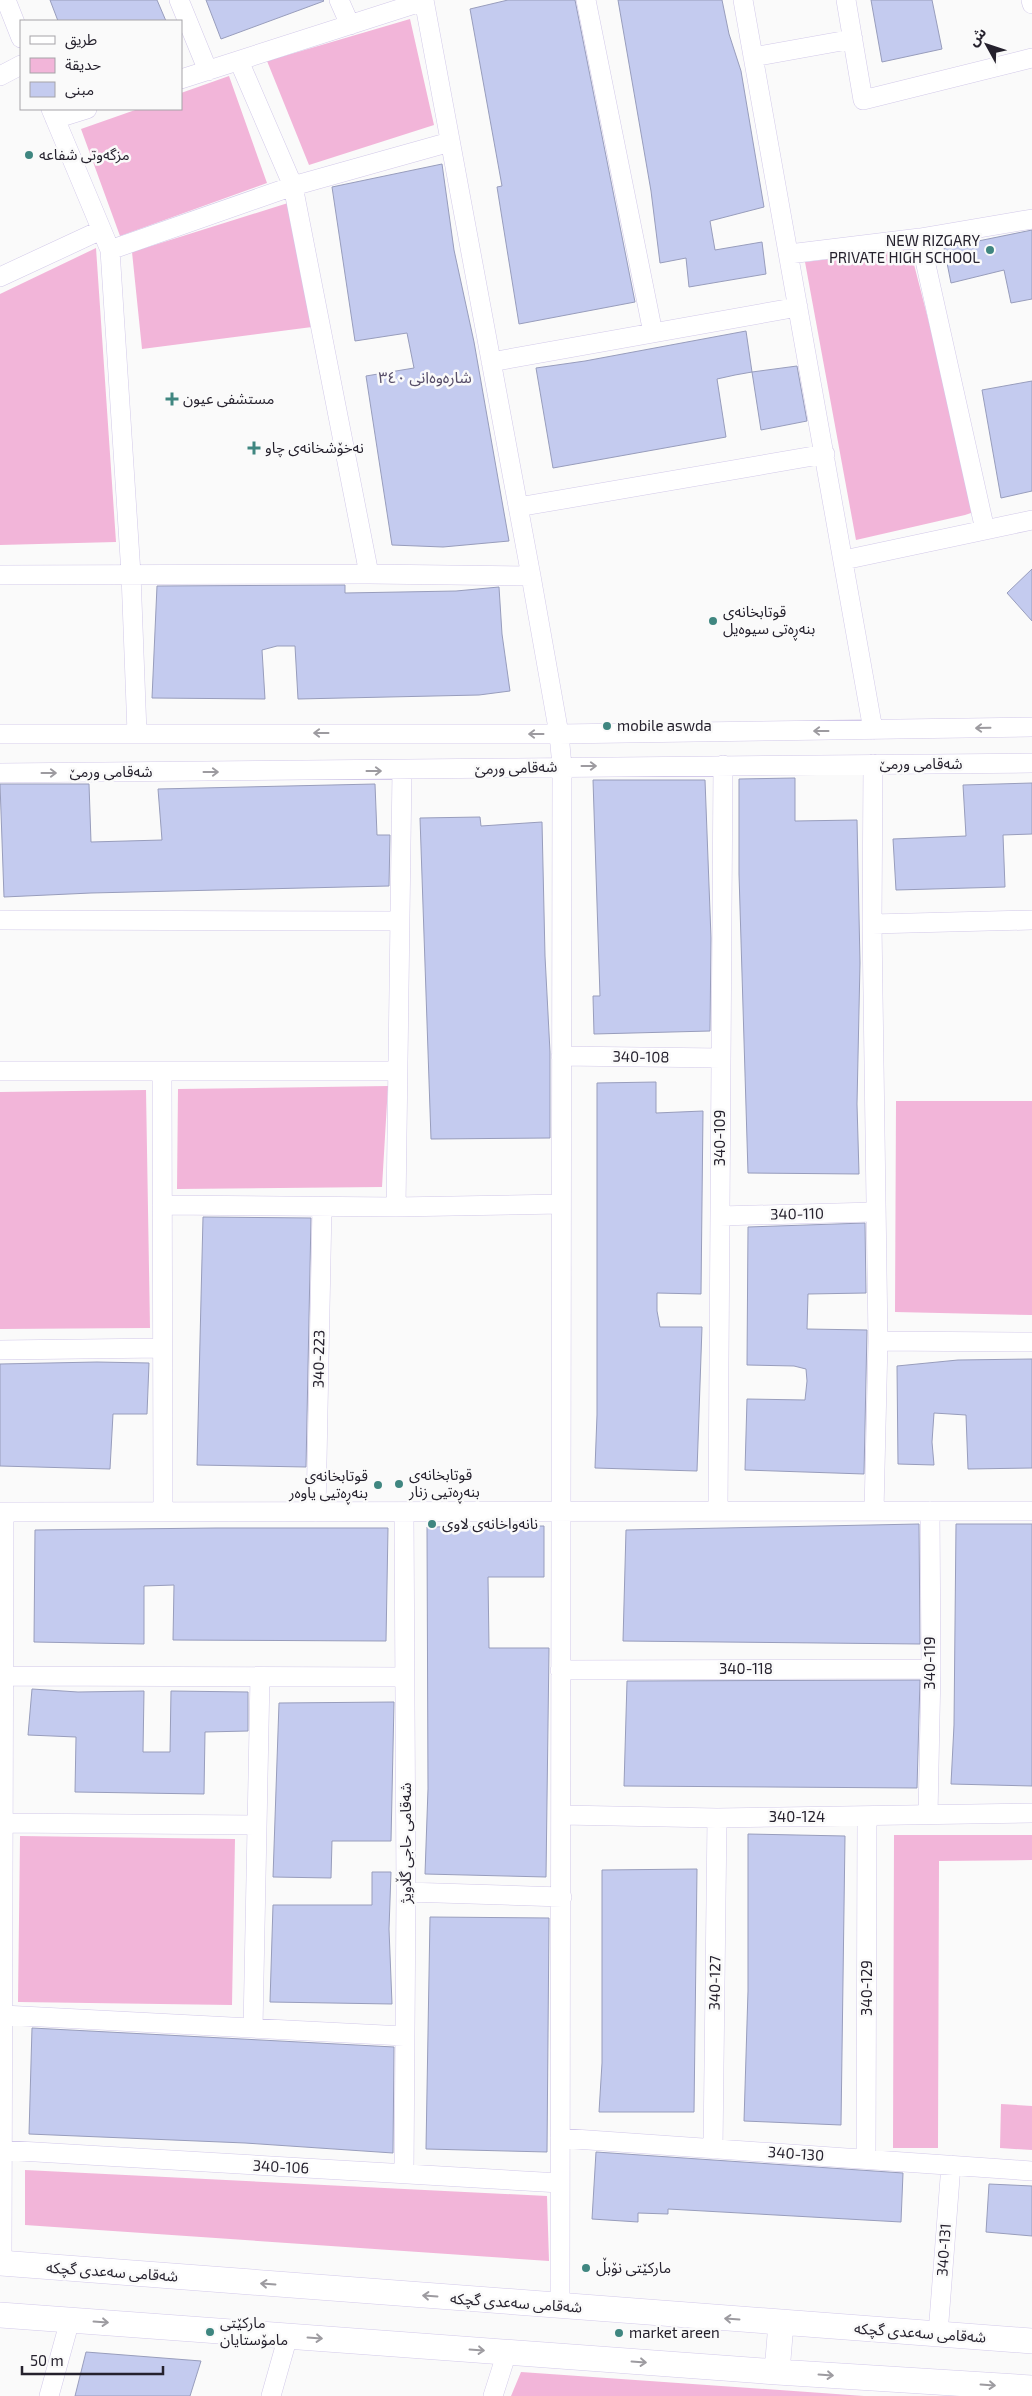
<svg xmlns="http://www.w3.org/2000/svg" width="1032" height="2396" viewBox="0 0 1032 2396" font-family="'Exo 2','Noto Sans Arabic',sans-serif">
  <rect width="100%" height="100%" fill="#fafafa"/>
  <path fill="#f2b5d9" d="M410,19L434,125L309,165L267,61Z
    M229,76L267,183L120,236L81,129L138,109H181V93Z
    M288,203L312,327L142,349L132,252Z
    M96,248L116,542L0,545V294Z
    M910,249L943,377L972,508L971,513L965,515L856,540L805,262Z
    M388,1086L382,1187L177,1189L178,1089Z
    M146,1090L150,1328L0,1329V1092Z
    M896,1101H1032V1315L895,1312Z
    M894,1835H1032V1860L939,1861L938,2148H893Z
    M20,1836L235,1839L232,2005L18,2002Z
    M1001,2104L1032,2106V2150L1000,2148Z
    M25,2170L547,2196L549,2261L25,2225Z
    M521,2372L864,2396H511Z"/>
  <path fill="#c4cbef" stroke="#989dbc" d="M50,0H157L166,21H58Z
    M206,0H323L324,1L221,39Z
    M508,0H575L635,302L519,324L497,187L502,186L470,9Z
    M618,0H722L729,34L741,71L764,207L710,221L715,250L762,242L766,274L689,287L686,258L660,263L651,191Z
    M871,0H932L942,49L882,62Z
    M442,164L454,250L474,342L509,541L443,547L392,545L366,376L414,368L407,333L355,341L332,187Z
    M1032,230V299L1011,303L1004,270L951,283L944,248Z
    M746,331L752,372L797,366L807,421L761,430L752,372L735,375L717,379L726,437L553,468L536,368L585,361Z
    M1032,381V491L1001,498L982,390Z
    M1032,569V621L1007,593Z
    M345,585V593L456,591L499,587L502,634L510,691L479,695L298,699L295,646H277L262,650L265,699L152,698L157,586Z
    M795,778V821L857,820L860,963L857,1104L859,1174L748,1173L739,874V779Z
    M593,780H705L711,938L710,1031L594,1034L593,996H600Z
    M1032,783V834L1003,835L1005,887L896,890L893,839L966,836L963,785Z
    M0,784H89L91,842L162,840L158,789L375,784L377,835H390L389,886L91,893L4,897Z
    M480,817L481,826L542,822L545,956L550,1052V1138L431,1139L420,818Z
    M656,1082V1113L703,1111L701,1294L657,1293V1311L660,1327H702L697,1471L595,1468L597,1415V1083Z
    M203,1217L311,1218L306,1467L197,1465Z
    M865,1223L866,1293L808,1294L807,1329L867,1330L864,1474L745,1470L747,1399L805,1400L807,1381L806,1369L794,1366L747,1365L748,1227Z
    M1032,1359V1468L968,1469L966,1415L934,1413L932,1442L934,1465L898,1464L897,1366L958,1360Z
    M97,1362L149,1363L147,1414H113L110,1469L0,1466V1364Z
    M919,1524L920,1644L623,1641L626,1530Z
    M956,1524H1032V1786L951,1784L954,1725Z
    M544,1526V1577H488L489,1648H549L546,1877L425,1874L428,1789L427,1527Z
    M216,1528H388L386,1641L173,1640L174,1585L144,1586V1644L34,1642L35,1530Z
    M920,1680L917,1788L624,1786L627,1681Z
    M32,1689L78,1692L144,1691L143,1752H170L171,1691L248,1692V1731L205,1732L204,1794L75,1792L76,1737L28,1735Z
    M394,1702L391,1841H332L331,1878L273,1877L279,1703Z
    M748,1834L845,1836L841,2125L744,2121L748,1991Z
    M697,1869L694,2112H599L602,2063V1870Z
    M372,1872H391L389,1929L392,2004L270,2002L273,1905H372Z
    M430,1917L549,1918L547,2152L426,2149Z
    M32,2028L394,2047L393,2153L245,2143L29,2134Z
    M596,2152L903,2173L901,2222L668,2209V2214L638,2213V2222L592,2219Z
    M989,2184L1032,2186V2236L986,2232Z
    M86,2352L201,2361L190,2396H75Z"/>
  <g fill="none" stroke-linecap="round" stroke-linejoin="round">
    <g stroke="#d2c9e9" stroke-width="20">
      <path id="minor" d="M6,0L21,38
        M179,0L208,71
        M339,0L350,25
        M424,0L531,576L559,734L562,766L560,2306
        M586,0L653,333
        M743,0L873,730
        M846,0L863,100L1032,58
        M1031,0L1032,4
        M753,57L853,39
        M239,61L293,186L369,574
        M0,76L21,65
        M181,79L424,1
        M51,109L110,250L131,574L137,733
        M55,119L87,109
        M920,238L985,530
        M110,250L293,186L450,142
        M789,254L920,238L1032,219
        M0,277L101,230
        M491,362L798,307
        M518,507L825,454
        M844,560L1032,520
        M0,575L369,574L531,576
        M0,734H559L1032,727
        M873,764L872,924L878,1341L874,1511
        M0,773C344,771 688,765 1032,763
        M0,920L400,921
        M872,924L1032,920
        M561,1056L721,1058
        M0,1071H398
        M162,1071L163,1512
        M162,1205L396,1207L561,1204
        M396,1207L402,771
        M720,1216L874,1212
        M878,1341L1032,1342
        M0,1350L162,1348
        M718,1511L723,765
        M0,1512L1032,1511
        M316,1512L322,1207
        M560,1670L931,1669
        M4,1676L404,1677
        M562,1815L717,1818L1032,1813
        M928,1815L931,1669L930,1511
        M3,1823L257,1825
        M406,1892L562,1897
        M3,2015L404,2036
        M253,2028L260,1677
        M560,2138L1032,2171
        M713,2149L717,1818
        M2,2150L560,2183
        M866,2159L867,1817
        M404,2174L406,1892L404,1512
        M2,2263L4,1512
        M938,2334L951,2165
        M49,2396L70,2320
        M271,2396L288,2336
        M493,2396L507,2352"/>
    </g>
    <g stroke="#d2c9e9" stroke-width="26">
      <path id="major" d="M0,2263L1032,2341
        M0,2315L777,2372L1032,2388
        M777,2372L781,2323"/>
    </g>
    <use href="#minor" stroke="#fff" stroke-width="19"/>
    <use href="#major" stroke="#fff" stroke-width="25"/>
  </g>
  <defs><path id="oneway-shaft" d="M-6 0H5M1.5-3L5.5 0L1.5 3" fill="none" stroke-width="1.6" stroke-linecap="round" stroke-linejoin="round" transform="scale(1.25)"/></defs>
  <g stroke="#9d9ba0">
    <use href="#oneway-shaft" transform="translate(983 728) rotate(179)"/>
    <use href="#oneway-shaft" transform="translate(821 731) rotate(180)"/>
    <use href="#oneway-shaft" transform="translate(321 733) rotate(-180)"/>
    <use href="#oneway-shaft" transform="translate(536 734) rotate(-180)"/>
    <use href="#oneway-shaft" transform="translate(589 766)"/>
    <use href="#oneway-shaft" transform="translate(374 771)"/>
    <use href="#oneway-shaft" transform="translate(211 772)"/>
    <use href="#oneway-shaft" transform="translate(49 773)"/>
    <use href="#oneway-shaft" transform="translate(268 2284) rotate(-176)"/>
    <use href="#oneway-shaft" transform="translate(430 2296) rotate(-176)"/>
    <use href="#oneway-shaft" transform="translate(732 2319) rotate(-176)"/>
    <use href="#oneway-shaft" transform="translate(101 2322) rotate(4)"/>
    <use href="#oneway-shaft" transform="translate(315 2338) rotate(4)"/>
    <use href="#oneway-shaft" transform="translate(477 2350) rotate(4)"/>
    <use href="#oneway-shaft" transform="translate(639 2362) rotate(4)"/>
    <use href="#oneway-shaft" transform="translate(826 2375) rotate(4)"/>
    <use href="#oneway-shaft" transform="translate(988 2385) rotate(4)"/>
  </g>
  <g fill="#3f8680" stroke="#fafafa" stroke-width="2">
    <circle cx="29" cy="155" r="5"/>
    <circle cx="990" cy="250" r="5"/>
    <path d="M169.5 391.5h5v5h5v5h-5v5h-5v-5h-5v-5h5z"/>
    <path d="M251.5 440.5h5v5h5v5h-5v5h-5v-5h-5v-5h5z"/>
    <circle cx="713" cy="621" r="5"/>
    <circle cx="607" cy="726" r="5"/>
    <circle cx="399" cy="1484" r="5"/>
    <circle cx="378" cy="1485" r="5"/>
    <circle cx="432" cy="1524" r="5"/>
    <circle cx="586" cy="2268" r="5"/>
    <circle cx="210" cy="2332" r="5"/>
    <circle cx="619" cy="2333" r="5"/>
  </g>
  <g text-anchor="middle" stroke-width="5" stroke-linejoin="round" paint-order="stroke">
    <g font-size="15" fill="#25212d" stroke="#fafafa" text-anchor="start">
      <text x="39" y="160">مزگەوتی شفاعە</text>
      <text x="980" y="246" text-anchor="end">NEW RIZGARY<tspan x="980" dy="17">PRIVATE HIGH SCHOOL</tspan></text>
      <text x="183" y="404">مستشفى عيون</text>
      <text x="265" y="453">نەخۆشخانەی چاو</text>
      <text x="723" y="617">قوتابخانەی<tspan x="723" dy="17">بنەڕەتی سیوەیل</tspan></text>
      <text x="617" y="731">mobile aswda</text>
      <text x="409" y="1480">قوتابخانەی<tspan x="409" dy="17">بنەڕەتیی زنار</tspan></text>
      <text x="368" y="1481" text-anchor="end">قوتابخانەی<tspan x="368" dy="17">بنەڕەتیی یاوەر</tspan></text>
      <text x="442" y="1529">نانەواخانەی لاوی</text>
      <text x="596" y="2273">مارکێتی نۆبڵ</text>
      <text x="220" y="2328">مارکێتی<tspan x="220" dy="17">مامۆستایان</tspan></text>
      <text x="629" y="2338">market areen</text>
    </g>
    <g font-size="15" fill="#25212d" stroke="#fafafa">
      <text x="921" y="769">شەقامی ورمێ</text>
      <text transform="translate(516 768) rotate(-2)" y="5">شەقامی ورمێ</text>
      <text x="111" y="777">شەقامی ورمێ</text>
      <text transform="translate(641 1057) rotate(1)" y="5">340-108</text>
      <text transform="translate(720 1138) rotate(-90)" y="5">340-109</text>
      <text transform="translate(797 1214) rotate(-1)" y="5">340-110</text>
      <text transform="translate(319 1359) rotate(-89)" y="5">340-223</text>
      <text transform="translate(930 1663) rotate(-90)" y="5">340-119</text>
      <text x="746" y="1674">340-118</text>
      <text x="797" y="1822">340-124</text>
      <text transform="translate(406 1843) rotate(-90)" y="5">شەقامی حاجی گڵاویژ</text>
      <text transform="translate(715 1983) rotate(-89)" y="5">340-127</text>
      <text transform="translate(867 1988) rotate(-90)" y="5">340-129</text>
      <text transform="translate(796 2154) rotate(4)" y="5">340-130</text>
      <text transform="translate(281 2167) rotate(3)" y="5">340-106</text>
      <text transform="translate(944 2250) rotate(-86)" y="5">340-131</text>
      <text transform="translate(112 2272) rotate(4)" y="5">شەقامی سەعدی گچکە</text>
      <text transform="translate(516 2303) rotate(4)" y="5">شەقامی سەعدی گچکە</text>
      <text transform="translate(920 2333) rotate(4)" y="5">شەقامی سەعدی گچکە</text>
    </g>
    <g font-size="16" fill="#574e69" stroke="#fafafa">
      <text x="425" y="383">شارەوەانی ٣٤٠</text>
    </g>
  </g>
  <rect x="20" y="20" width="162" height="90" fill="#fafafa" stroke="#a5a3a8"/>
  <rect x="30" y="36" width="25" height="8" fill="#ffffff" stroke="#a5a3a8"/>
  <text x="65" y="45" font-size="15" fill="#25212d">طريق</text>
  <rect x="30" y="58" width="25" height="15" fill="#f2b5d9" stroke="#a5a3a8"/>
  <text x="65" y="70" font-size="15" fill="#25212d">حديقة</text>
  <rect x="30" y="82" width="25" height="15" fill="#c4cbef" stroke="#a5a3a8"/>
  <text x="65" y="95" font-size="15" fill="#25212d">مبنى</text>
  <g transform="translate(987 45) rotate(310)" stroke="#fafafa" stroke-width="4" paint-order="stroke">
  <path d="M0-4L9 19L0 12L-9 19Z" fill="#25212d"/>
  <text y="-8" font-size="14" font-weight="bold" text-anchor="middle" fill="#25212d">ش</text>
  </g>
  <path d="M22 2366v8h141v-8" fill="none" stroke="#25212d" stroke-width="2.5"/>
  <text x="30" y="2366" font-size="15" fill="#25212d" stroke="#fafafa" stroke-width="4" paint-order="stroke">50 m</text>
</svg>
